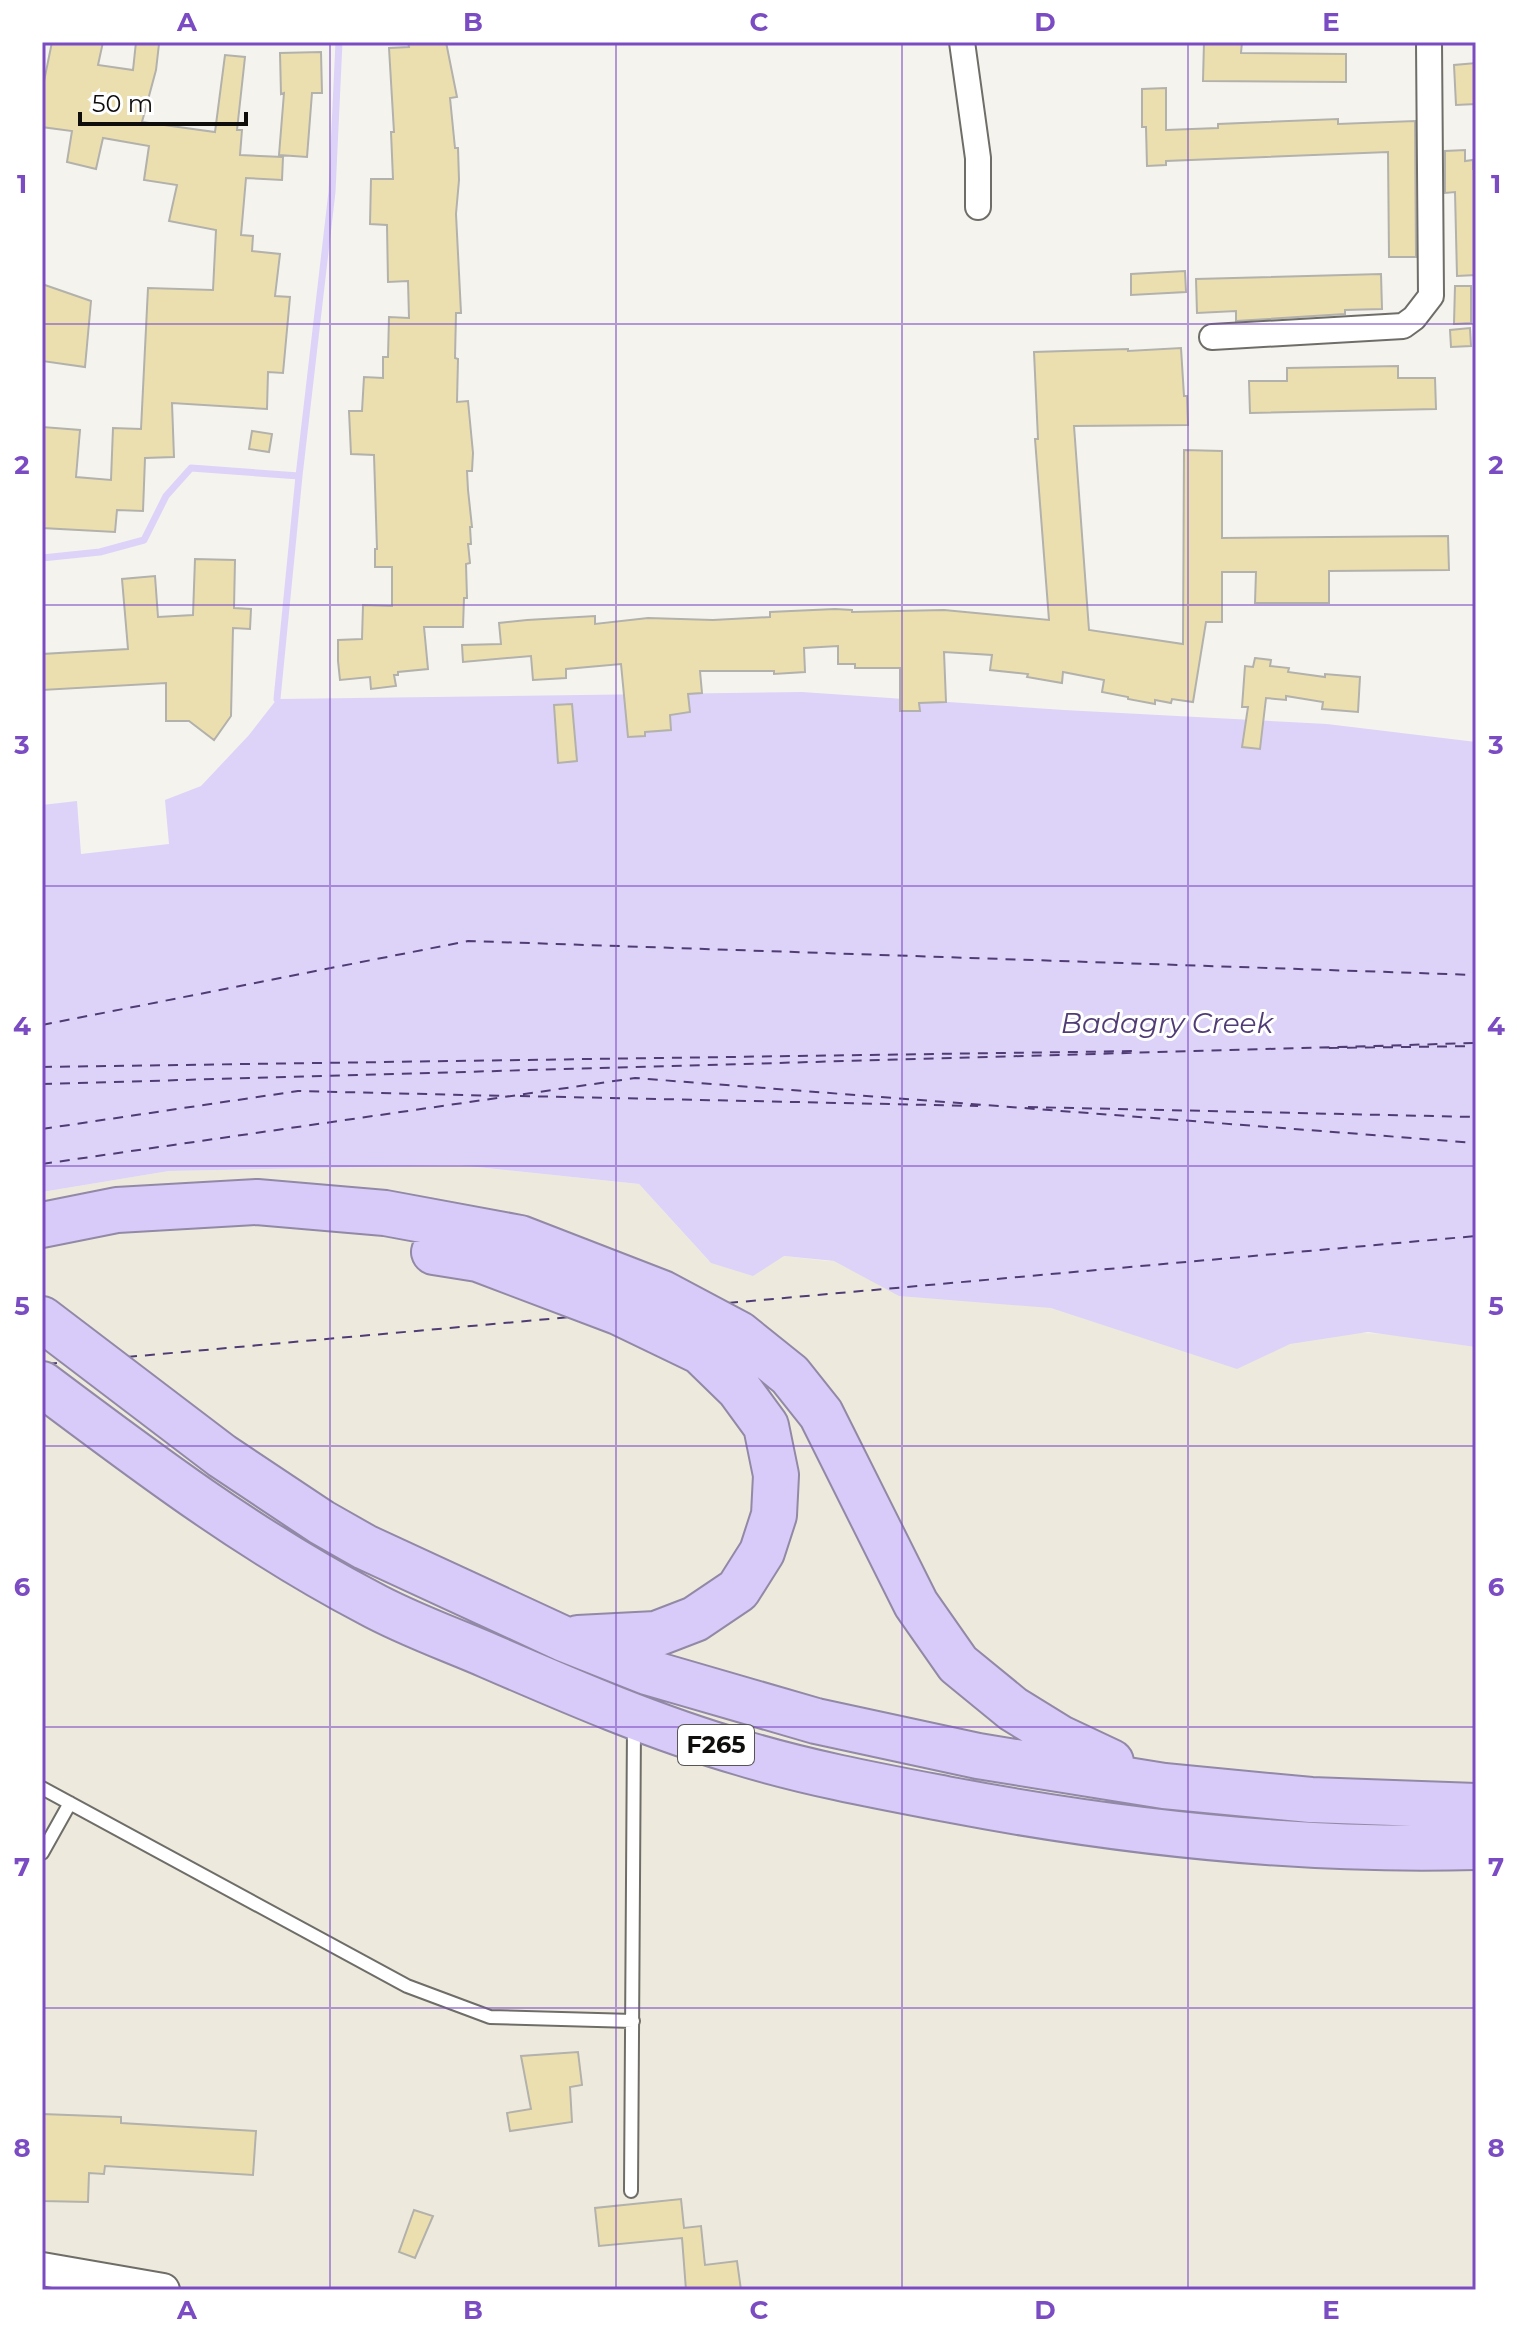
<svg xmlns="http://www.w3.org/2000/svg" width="1518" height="2332" viewBox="0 0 1518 2332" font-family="Montserrat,sans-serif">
  <rect width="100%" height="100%" fill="#f5f3ee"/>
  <path fill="#edeadd" d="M458,1165L639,1184L709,1261L784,1256L828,1261H930L1361,1333L1476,1336V2290H42V1192L169,1171Z"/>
  <path fill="#ddd3f8" d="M802,692L1064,710L1327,724L1476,742V1347L1368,1332L1290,1344L1237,1369L1051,1308L899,1296L834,1261L784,1256L753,1276L711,1263L639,1184L458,1165L169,1171L42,1192V805L77,801L81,854L169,844L165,800L201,786L249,735L277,699Z"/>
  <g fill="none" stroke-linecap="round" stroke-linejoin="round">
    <path stroke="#ddd3f8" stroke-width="7" d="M42,558L100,552L144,540L166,496L191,468L299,476
      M277,699L299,476L332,192L339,42"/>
    <path stroke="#503c75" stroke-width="2" stroke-dasharray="10 8" stroke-linecap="butt" d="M42,1025L468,941L1476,975
      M1329,1048L1476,1046
      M42,1067L1139,1051
      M42,1084L1476,1043
      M520,1096L978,1106
      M1028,1107L1476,1117
      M42,1129L298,1091L506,1096
      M42,1164L635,1078L1476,1143
      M728,1303L1476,1236
      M127,1357L571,1317
      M47,1364L65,1362"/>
  </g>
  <path fill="#ecdfaf" stroke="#b3b1ac" stroke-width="2" d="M52,42H103L98,65L133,70L136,42L159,44L156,70L142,122L215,132L225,55L245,57L237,130H242L240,155L283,157L282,180L246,178L241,235L253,236L252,251L280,254L275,296L290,297L283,373L268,372L267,409L172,403L174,457L145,458L143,511L117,510L115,532L42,528L43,427L80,430L76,477L111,480L113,428L141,429L148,288L213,290L216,230L169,221L177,185L144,180L149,146L103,138L96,169L67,162L72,131L42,127V91Z
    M408,42H446L457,97L450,98L455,148H458L459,180L456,214L461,313H456L455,358L458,359L457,402L468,401L473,453L472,471H467L468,490L472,527H470L471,544H468L470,563L466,564L467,598H464L463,627H424L428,669L398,672V675H394L396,686L371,689L370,677L340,680L338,661V640L362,639L363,605L392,606V567H375V549H377L374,455L351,454L349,411H362L364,377L383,378V357H388L389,317L409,318L408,281L388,282L387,225L370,224L371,179H393L391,132H394L389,48L409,47Z
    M1204,42H1242L1241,53L1346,54V82L1203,81Z
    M321,52L322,93H312L307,157L279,155L284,93L281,94L280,53Z
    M1476,63V104L1456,105L1454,65Z
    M1166,88V130L1218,128V124L1338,119V124L1415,121L1416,257H1389L1388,152L1166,161V165L1147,166L1146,127H1142V89Z
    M1465,150V161L1473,160V169H1476V275L1457,276L1455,192L1445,193V151Z
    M1185,271L1186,292L1131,295V274Z
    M1381,274L1382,309L1345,310V314L1236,321V311L1197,313L1196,279Z
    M42,284L91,301L85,367L42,361Z
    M1455,286H1471V323L1454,324Z
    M1470,328L1471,346L1451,347L1450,330Z
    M1181,348L1184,396H1187L1188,425L1074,426L1089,630L1183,644L1184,450L1222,451V538L1448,536L1449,570L1329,571V603H1255L1256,572H1222V622H1206L1193,702L1172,699L1171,703L1155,700V704L1128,699V697L1102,692L1104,680L1063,672L1062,683L1027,677L1028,674L990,670L992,655L944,652L946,702L919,703L920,711H900V668H855V664H838V646L804,648L805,672L774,674V671H700L702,693L688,694L690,712L670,715L671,730L645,732V736L628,737L621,664L566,669V678L533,680L531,656L463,662L462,645L501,644L499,623L527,620L595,616V624L648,618L713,620L770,617V612L835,609L852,610V612L944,610L1049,620L1035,439H1038L1034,352L1128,349V351Z
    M1398,366V378H1435L1436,409L1250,413L1249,381H1287V368Z
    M252,431L272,434L269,452L249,449Z
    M195,559L235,560L234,608L251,609L250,629L233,628L231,716L214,740L189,721H166V683L42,690V654L128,649L122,579L155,576L158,617L193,615Z
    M1255,658L1271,660L1270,666L1289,668L1288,672L1325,677V674L1360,677L1358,712L1322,709L1323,702L1286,696V700L1266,698L1260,749L1242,747L1248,707H1242L1245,666L1253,667Z
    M572,704L577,761L558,763L554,705Z
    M578,2052L582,2085L570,2087L572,2122L510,2131L507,2113L531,2109L521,2056Z
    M42,2114L121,2117V2123L256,2131L253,2175L105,2166L104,2174L89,2173L88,2202L42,2201Z
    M681,2199L684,2228L701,2226L705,2265L737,2261L741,2290H686L682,2238L599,2246L595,2208Z
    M414,2210L433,2216L415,2258L399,2252Z"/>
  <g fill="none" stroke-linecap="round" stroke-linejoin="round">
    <g stroke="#6f6d68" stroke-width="16">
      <path id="service" d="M42,1788L407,1986L490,2017L633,2021
        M42,1853L70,1803
        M631,2191L634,1726"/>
    </g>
    <g stroke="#6f6d68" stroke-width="28">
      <path id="minor" d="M962,42L978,158V207
        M1212,337L1403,326L1414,318L1431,296L1429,42"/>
    </g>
    <g stroke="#6f6d68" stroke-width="36">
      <path id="tertiary" d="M42,2269L163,2290"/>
    </g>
    <g stroke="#9289a6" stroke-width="48">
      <path id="motorway" d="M42,1225L117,1210L257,1202L385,1213L520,1238L662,1293L739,1334L790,1375L821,1414L916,1604L958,1664L1013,1709L1060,1738L1111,1762
        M434,1252L478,1259L618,1312L701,1352L739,1389L766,1426L776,1475L774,1515L762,1552L738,1590L695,1619L656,1634L578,1638
        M42,1319L222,1456L321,1522L365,1547L564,1639L647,1672L816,1721L978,1756L1164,1786L1311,1800L1476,1806
        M42,1384C147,1463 252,1542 369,1603C407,1624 450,1639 489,1656C572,1692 655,1728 742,1753C808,1773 878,1786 946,1799C1119,1832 1299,1852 1476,1847"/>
    </g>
    <use href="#service" stroke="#fff" stroke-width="12"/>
    <use href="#minor" stroke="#fff" stroke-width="24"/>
    <use href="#tertiary" stroke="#fff" stroke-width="32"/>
    <use href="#motorway" stroke="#d8cbf9" stroke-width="44"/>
  </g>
  <path fill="none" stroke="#7a4bc3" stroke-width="2" stroke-opacity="0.55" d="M330,42V2290M616,42V2290M902,42V2290M1188,42V2290M42,324H1476M42,605H1476M42,886H1476M42,1166H1476M42,1446H1476M42,1727H1476M42,2008H1476"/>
  <g text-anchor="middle" stroke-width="6" stroke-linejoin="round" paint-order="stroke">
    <rect fill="#fff" stroke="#575655" stroke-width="2" x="678" y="1725" width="76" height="40" rx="6"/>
    <g font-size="24" font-weight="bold" fill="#0f0e0c">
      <text x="716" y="1753">F265</text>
    </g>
    <g font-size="28" font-style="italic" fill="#503c75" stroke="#fff">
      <text x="1167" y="1033">Badagry Creek</text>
    </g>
  </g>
  <rect width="1518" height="2332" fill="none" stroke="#ffffff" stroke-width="88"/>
  <path d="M80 112v12h166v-12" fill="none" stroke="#0f0e0c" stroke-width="4"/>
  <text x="92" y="112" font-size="24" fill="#0f0e0c" stroke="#ffffff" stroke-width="6" paint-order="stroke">50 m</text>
  <rect x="44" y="44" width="1430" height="2244" fill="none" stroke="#7a4bc3" stroke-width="3"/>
  <g font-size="26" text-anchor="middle" font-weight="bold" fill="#7a4bc3">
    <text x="187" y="31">A</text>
    <text x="473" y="31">B</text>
    <text x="759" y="31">C</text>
    <text x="1045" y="31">D</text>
    <text x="1331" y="31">E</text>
    <text x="22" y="193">1</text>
    <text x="1496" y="193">1</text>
    <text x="22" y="474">2</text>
    <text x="1496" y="474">2</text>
    <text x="22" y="754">3</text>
    <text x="1496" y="754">3</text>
    <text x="22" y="1035">4</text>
    <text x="1496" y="1035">4</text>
    <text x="22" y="1315">5</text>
    <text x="1496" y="1315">5</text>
    <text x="22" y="1596">6</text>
    <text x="1496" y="1596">6</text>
    <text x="22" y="1876">7</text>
    <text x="1496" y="1876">7</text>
    <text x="22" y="2157">8</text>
    <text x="1496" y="2157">8</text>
    <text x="187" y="2319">A</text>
    <text x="473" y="2319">B</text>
    <text x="759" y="2319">C</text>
    <text x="1045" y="2319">D</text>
    <text x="1331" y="2319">E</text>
  </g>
</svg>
